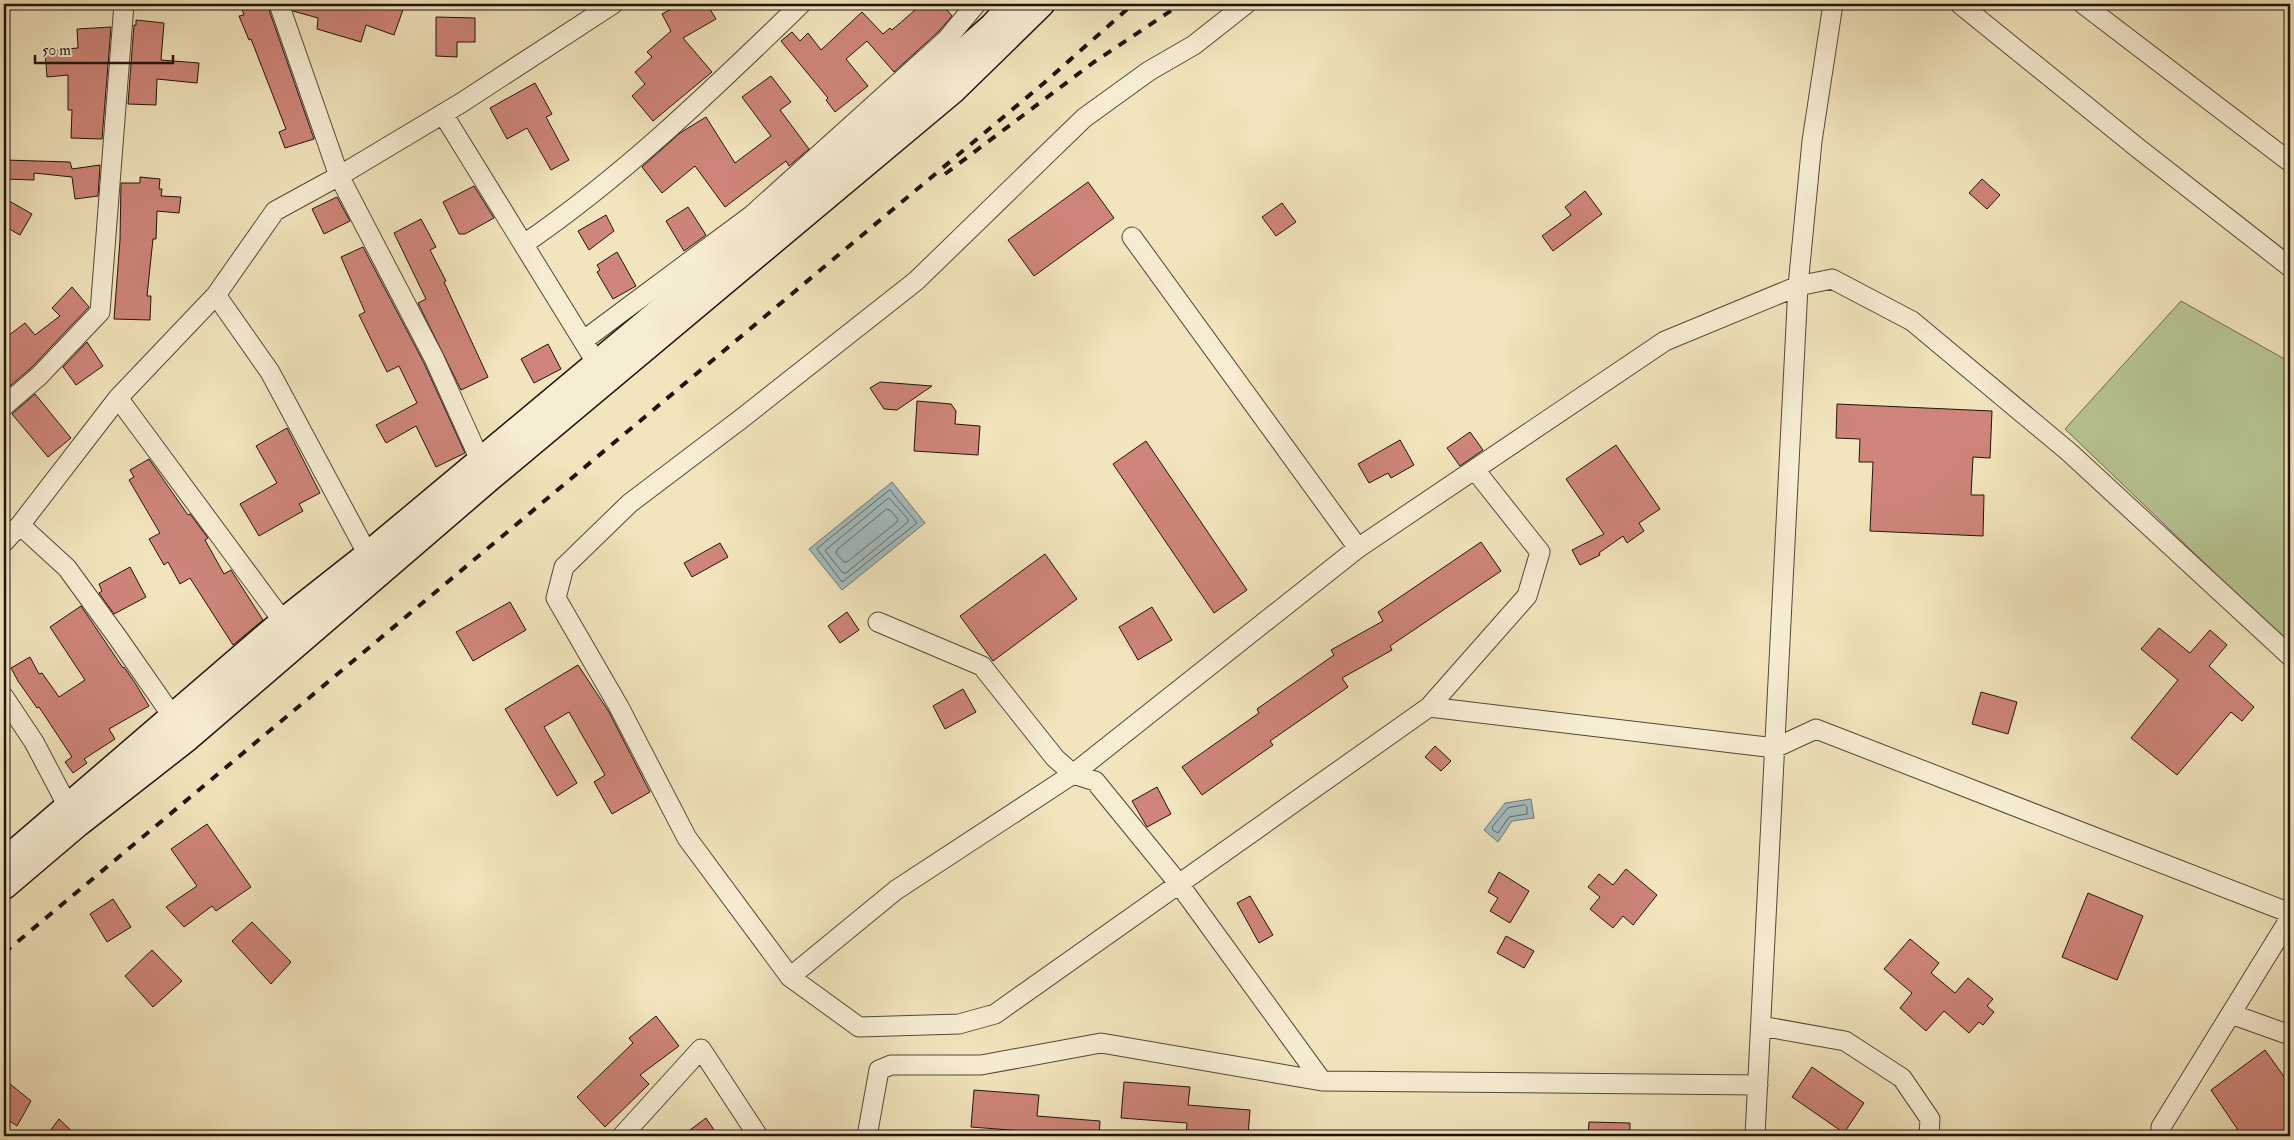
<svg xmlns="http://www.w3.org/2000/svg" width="2294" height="1140" viewBox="0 0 2294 1140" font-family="'IM FELL Double Pica',serif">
  <rect width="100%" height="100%" fill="#f2e4bc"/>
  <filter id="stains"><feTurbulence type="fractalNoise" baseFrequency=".004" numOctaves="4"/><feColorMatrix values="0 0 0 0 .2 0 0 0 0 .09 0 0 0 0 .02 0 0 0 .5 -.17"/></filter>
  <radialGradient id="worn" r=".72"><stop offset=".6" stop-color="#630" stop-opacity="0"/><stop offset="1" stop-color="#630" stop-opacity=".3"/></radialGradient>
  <path fill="#b8c593" stroke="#6c6c50" d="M2181,301L2290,362V645L2065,429Z"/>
  <path fill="#a2bbbd" stroke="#6e7877" d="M892,482L925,523L842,590L809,549Z
    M1531,799L1534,818L1512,821L1498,842L1484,830L1505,803Z"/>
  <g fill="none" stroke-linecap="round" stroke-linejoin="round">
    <path stroke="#616766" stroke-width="1" d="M890,490L917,523L842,582L817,549Z
      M889,498L908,519V522L846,573H843L826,552V550Z
      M887,509L890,510L898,519L897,522L847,562H844L836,553L837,550Z
      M1525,805L1527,807V814L1509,817L1498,833L1493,830L1492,827L1508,808Z"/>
  </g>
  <path fill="#cf857a" stroke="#20130e" d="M240,4H267L314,139L285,148L279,132L286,129L251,39L249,40L239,16L244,15Z
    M291,4H405L394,35L366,25L361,42L317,29L318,18L293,11Z
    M681,4H707L716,19L683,38L712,72L653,121L632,96L645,84L635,72L652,57L647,52L671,31L662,14Z
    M922,4H942L952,16L939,31L894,72L867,41L846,59L868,86L835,112L826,100L828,98L781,41L792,32L800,41L808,33L821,50L862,12L883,34L890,28L892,30Z
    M436,17L475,18V42H457V57L436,56Z
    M136,20L164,23L161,60L199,63L197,83L157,79L156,105L128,104L134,25H136Z
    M111,27L102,139L71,138L72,110H68V75L47,77L45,51L78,48L77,29Z
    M771,76L791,102L780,110L809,149L789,166L786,161L725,207L695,166L662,193L642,167L680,133L706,117L735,163L771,136L742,97Z
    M535,83L552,114L546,117L569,160L551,170L527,128L507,139L490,108Z
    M4,160L70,162L72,169L100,165L98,196L75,199L72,177L34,173V180L4,179Z
    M140,177L160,179L159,189H162L161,196L181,197L179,213L157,211L156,239H153L147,296H151L150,320L114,319L120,240L121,183H140Z
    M1982,179L2000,195L1987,209L1969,193Z
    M1088,182L1114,218L1034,276L1008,240Z
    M474,186L494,218L465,234H459L443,202Z
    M1585,191L1602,214L1553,251L1542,236L1571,215L1565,207Z
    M337,197L350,221L324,234L312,209Z
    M4,198L32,214L20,235L4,226Z
    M1282,203L1296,222L1276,236L1262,217Z
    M688,207L706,235L684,251L666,221Z
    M606,215L614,231L589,250L578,231Z
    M421,219L436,247L430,250L446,281L444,282L488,377L461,390L418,303L426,299L394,233Z
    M363,247L424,363L465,453L436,467L416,426L386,443L376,425L417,403L399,366L387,372L359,315L365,312L341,257Z
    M617,252L636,286L613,299L597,272L600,270L597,265Z
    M72,287L89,307L31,368L4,391V356L10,351L4,343V339L25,323L35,335L60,316L52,308Z
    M87,342L103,366L76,385L63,367Z
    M548,344L561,369L534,383L521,359Z
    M880,382L932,386L897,410L884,409L870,388Z
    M35,394L71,438L48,457L12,414Z
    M917,401L951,404L956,411L955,424L980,426L978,455L914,451Z
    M1837,404L1992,411L1990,458L1973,457L1971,495H1984L1983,536L1870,531L1873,462H1859L1860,439L1836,438Z
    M287,428L320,493L299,504L303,511L259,536L240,504L277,483L256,446Z
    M1470,432L1483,450L1460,466L1447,448Z
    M1400,440L1414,465L1391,478L1388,473L1369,483L1358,464Z
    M1146,441L1247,590L1214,613L1113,464Z
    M1616,445L1660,509L1639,523L1644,531L1627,543L1623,536L1599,553L1600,555L1580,565L1572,550L1604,534L1566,479Z
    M149,459L188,515L190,514L208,538L205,540L224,574L231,570L263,620L233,645L190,578L180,584L168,562L164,565L149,539L160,533L129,480L134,477L130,470Z
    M1481,542L1501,571L1390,646L1392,650L1342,678L1348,687L1270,741L1273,745L1202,795L1182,767L1259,713L1257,709L1334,655L1331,650L1383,621L1378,612Z
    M720,543L728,557L692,577L684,563Z
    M1045,554L1077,599L993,661L960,616Z
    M130,567L146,597L114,614L99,593L102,591L99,584Z
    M510,602L526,630L473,661L456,632Z
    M81,606L123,668L124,667L135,683L149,706L109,729L115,739L84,759L87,763L73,773L65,762L72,757L39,707L37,708L18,681L11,668L30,657L39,674L42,673L59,697L85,680L50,627Z
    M1152,607L1172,640L1138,660L1119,627Z
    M847,612L859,630L840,643L828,626Z
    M2159,628L2190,653L2210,630L2227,645L2209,666L2254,707L2242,721L2231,712L2177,775L2131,738L2178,680L2141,649Z
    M578,665L609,712L650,792L612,814L594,782L605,775L569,712L544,727L577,783L557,796L505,709Z
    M963,689L976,712L945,729L933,706Z
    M1981,692L2017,702L2008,734L1972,724Z
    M1435,746L1451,761L1441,771L1425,757Z
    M1157,787L1171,814L1147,827L1132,801Z
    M207,824L251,887L216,911L212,906L184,927L166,907L197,886L171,849Z
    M1626,869L1657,895L1633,925L1623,916L1613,928L1590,909L1600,897L1588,887L1599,874L1613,885Z
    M1499,872L1529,891L1510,923L1490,911L1498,898L1488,892Z
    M2088,893L2143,916L2117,980L2062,957Z
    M1250,896L1273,935L1259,943L1237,903Z
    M113,899L131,927L107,942L90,914Z
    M252,922L291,962L271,984L232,941Z
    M1506,936L1534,951L1524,968L1497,953Z
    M1910,939L1939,963L1931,973L1955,993L1968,978L1993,999L1987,1006L1994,1012L1983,1025L1979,1022L1969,1033L1944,1011L1926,1031L1900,1008L1912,993L1884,969Z
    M152,950L182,981L153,1007L125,976Z
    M656,1016L679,1046L640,1075L649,1084L605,1127L577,1097L633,1043L629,1038Z
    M2265,1050L2290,1085V1125L2275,1136H2242L2211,1090Z
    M1812,1067L1864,1103L1844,1133L1792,1097Z
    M4,1079L31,1101L17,1126L4,1117Z
    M1124,1082L1190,1087L1188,1105L1250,1110L1248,1136H1186L1187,1123L1121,1118Z
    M974,1090L1039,1095L1037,1116L1100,1121L1099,1136H1036V1132L971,1127Z
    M706,1118L718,1136H682Z
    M59,1119L77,1136H46Z
    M1589,1122L1630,1123V1136H1588Z"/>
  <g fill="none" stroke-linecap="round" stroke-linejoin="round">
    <g stroke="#54473a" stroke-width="21">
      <path id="minor" d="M279,4L339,176L434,358L485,471
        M1246,4L1194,45L1149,71L1084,118L916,281L741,419L630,503L564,567L556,598L619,707L687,838L790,977L896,890L1073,774L1358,548L1665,341L1798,286L1832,279L1912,321L2069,452L2290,656
        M1960,4L2139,149L2290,267
        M2083,4L2290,162
        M443,114L604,375
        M1132,237L1358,548
        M524,244C625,175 713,89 801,4
        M216,295L270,372L374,566
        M584,340L752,215L947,39L976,4
        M118,398L291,632
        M4,406L39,376L100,312L124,4
        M20,525L67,568L118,638L180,727
        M4,542L20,525L118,398L216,295L275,211L339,176L461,103L613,4
        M878,622L982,666L1055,758L1073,774L1095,781L1179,884L1322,1081
        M4,697L34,742L73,816
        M1429,707L1775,748L1816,729L2290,913
        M790,977L859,1027L959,1024L995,1014L1429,707L1527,596L1540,552L1475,470
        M2231,1014L2290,1035
        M1761,1026L1845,1041L1902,1078L1930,1119L1929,1136
        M2161,1127L2290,918
        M622,1136L701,1049L758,1136
        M867,1136L879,1070L891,1065H981L1101,1043L1322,1081L1758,1085
        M1755,1136L1798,286L1812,141L1833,4"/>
    </g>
    <g stroke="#20130e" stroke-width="29">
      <path id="secondary" d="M4,862L283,622L368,555L719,262L891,116L992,27L1013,4
        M4,886L77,824L187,738L488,479L953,90L1041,4"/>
    </g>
    <use href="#minor" stroke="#f7edd3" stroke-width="19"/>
    <use href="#secondary" stroke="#f7edd3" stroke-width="26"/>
    <path stroke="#20130e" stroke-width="4" stroke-dasharray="9 9" stroke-linecap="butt" d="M945,174L1094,62L1181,4
      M4,953L1044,83L1133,4"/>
  </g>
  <rect width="2294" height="1140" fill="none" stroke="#f2e4bc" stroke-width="20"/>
  <rect x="5" y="5" width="2284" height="1130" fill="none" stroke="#20130e" stroke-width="2.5"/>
  <rect x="10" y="10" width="2274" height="1120" fill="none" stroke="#20130e"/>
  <path d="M35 55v8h138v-8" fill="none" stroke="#20130e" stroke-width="2.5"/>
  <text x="42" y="55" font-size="15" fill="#20130e" stroke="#f7edd3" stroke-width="4" paint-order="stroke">50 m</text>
  <rect width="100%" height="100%" filter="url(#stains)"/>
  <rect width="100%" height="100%" fill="url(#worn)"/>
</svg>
